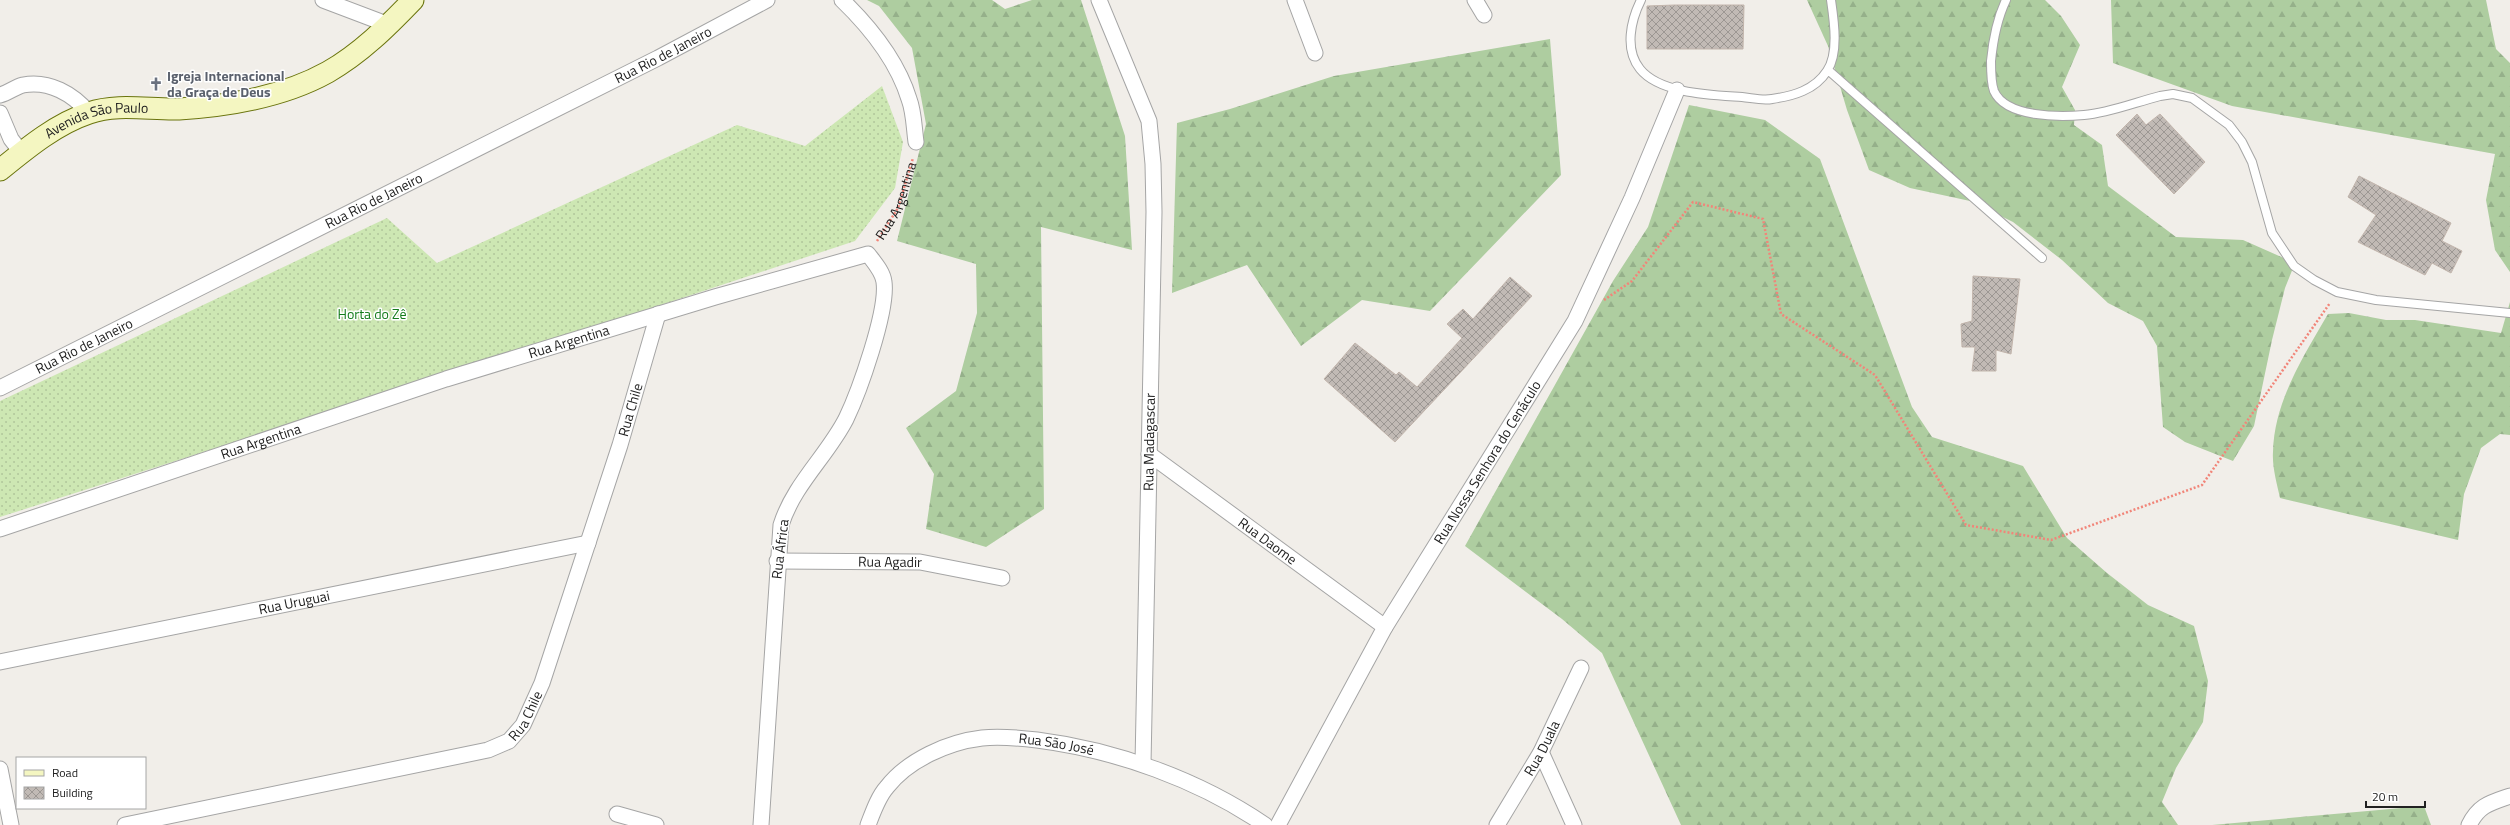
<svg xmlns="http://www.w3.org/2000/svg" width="2510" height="825" viewBox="0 0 2510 825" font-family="'Titillium Web',sans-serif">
  <defs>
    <pattern id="forest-firs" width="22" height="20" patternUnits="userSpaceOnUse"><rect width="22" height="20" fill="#aecda0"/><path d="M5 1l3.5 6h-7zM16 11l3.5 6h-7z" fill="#95b08a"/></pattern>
    <pattern id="garden-dots" width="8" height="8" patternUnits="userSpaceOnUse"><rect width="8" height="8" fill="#cde7b3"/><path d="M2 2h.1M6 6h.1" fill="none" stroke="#b0c69a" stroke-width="1.8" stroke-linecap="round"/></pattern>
    <pattern id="building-cross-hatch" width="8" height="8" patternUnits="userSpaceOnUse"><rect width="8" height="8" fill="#c1bab5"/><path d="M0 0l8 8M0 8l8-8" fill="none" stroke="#9c9793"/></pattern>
  </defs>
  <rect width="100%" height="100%" fill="#f1eee9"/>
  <path fill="url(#forest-firs)" d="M867,0H992L1005,9L1032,0H1081L1125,136L1132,250L1041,227L1044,509L986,547L926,529L934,474L906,428L956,391L977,313L976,264L897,241L926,124L912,48L879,6Z
    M1807,0H2045L2061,16L2080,45L2062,87L2075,110L2074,125L2102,145L2108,186L2176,237L2243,240L2295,263L2285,288L2272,340L2254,426L2233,461L2185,442L2163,427L2157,346L2143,321L2108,303L2062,260L2013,222L1970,201L1910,188L1869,170L1847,110L1828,46Z
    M2111,0H2486L2496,49L2510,63V272L2495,250L2486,200L2495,154L2232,106L2113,63Z
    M1550,39L1561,175L1430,311L1362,300L1301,346L1247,265L1172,293L1177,123L1230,109L1334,76Z
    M1689,105L1765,120L1820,159L1912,407L1932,437L2023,466L2067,538L2107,573L2148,605L2194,626L2208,681L2203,722L2176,768L2162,802L2178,825H1681L1602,653L1562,619L1465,546L1613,281L1648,227Z
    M2510,302V435L2500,434L2481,448L2464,494L2458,540L2280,498C2277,484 2272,467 2273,452C2274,402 2303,357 2328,314L2349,313L2386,320H2415L2501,333Z
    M2424,806L2431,825H2212Z"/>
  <path fill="url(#garden-dots)" d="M882,86L903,142L895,188L855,241L561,338L0,517V401L387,218L437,263L737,125L805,146Z"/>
  <path fill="url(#building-cross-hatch)" stroke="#c2b5ac" d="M1675,5H1744L1743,49H1647V6Z
    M2137,114L2146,125L2160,114L2205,162L2174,194L2116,135Z
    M2359,176L2451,223L2442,241L2462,251L2451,273L2432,263L2425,275L2358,242L2376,215L2348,197Z
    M1973,276L2020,279L2011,354L1996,350V371H1972L1975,347H1962L1961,324L1972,321Z
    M1510,277L1532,296L1395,442L1324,379L1355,343L1396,375L1399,372L1417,387L1462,338L1447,324L1463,309L1473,319Z"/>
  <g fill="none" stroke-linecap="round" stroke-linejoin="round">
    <g stroke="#a5a5a5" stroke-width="10">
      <path id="service" d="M1641,0C1631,20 1624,49 1640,69C1660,94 1713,95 1742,97C1752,98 1763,101 1772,99C1793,96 1815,90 1827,71C1839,53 1834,21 1831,0
        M2006,0C1997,19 1993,40 1991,61C1991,70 1991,83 1994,91C2006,118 2060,117 2084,115C2109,113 2136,102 2160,96L2173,94L2192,98L2229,125L2242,142L2252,162L2272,233L2294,266L2314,280L2337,292L2376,300L2510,313
        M1828,70L2042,258"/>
    </g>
    <g stroke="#a5a5a5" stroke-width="17">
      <g id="minor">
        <path d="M323,0L389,25"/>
        <path d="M842,0C871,28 897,60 909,99C914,112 914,128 916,142"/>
        <path d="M1099,0L1149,121L1153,164L1154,212L1143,764"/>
        <path d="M1295,0L1315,53"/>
        <path d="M1475,0L1484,15"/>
        <path d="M0,95C8,93 15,87 23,85C49,80 73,94 89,113"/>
        <path d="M0,113L11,139L21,152"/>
        <path id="s2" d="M0,388L658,58L767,0"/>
        <path id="s3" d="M1149,454L1385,627"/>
        <path id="s4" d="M0,529L446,379L715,297L868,254C874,262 883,272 884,282C888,311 859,392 846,419C827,456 794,484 781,525L761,825"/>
        <path id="s5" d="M777,561L920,562L1002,578"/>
        <path id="s6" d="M0,662L588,543"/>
        <path d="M1541,752L1574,825"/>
        <path d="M0,769L11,825"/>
        <path d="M617,814L656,825"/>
        <path id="s7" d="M125,825L488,750L509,741L523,725L542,683L620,445L658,314"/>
        <path id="s8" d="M868,825C873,812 878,797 887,787C908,760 948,742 982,738C999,736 1020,738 1037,740C1116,750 1199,780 1265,825"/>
        <path id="s9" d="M1278,825L1385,627L1575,321L1632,198L1677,90"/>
        <path id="s10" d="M1497,825L1541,752L1581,668"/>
        <path d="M2469,825C2479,805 2490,803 2510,796"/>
      </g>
    </g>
    <g stroke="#6a740d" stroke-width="23">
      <g id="secondary">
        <path id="s11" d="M0,170C27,148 56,124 89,113C117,103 150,110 179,109C228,106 285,96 328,72C361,53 387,27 413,0"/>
      </g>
    </g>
    <g stroke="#f18579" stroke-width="2.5" stroke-dasharray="2 2" stroke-linecap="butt">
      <path id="s1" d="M877,241L898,208L913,158"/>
      <path d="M1604,300L1632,281L1693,202L1763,219L1781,314L1875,375L1966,525L2051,540L2202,485L2330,303"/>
    </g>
    <use href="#service" stroke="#fff" stroke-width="8"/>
    <use href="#minor" stroke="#fff" stroke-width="15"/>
    <use href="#secondary" stroke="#f4f6c1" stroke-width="21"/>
  </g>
  <defs>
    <g id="church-bare" transform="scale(1.08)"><path d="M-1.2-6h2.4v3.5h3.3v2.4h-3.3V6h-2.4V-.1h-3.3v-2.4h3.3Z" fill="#6b7280" stroke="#fff" stroke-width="2.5" paint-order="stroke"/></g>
  </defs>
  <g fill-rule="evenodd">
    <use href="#church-bare" x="156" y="84"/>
  </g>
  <g text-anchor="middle" stroke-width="3" stroke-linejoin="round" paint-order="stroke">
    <g font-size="14" fill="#212121" stroke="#fff">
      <text dy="5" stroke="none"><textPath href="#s2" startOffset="742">Rua Rio de Janeiro</textPath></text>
      <text dy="5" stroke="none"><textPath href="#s11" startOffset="112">Avenida São Paulo</textPath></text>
      <text dy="5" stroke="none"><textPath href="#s1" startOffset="45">Rua Argentina</textPath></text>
      <text dy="5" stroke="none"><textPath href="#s2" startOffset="418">Rua Rio de Janeiro</textPath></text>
      <text dy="5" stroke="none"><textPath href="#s4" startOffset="599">Rua Argentina</textPath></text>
      <text dy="5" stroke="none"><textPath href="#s2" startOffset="94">Rua Rio de Janeiro</textPath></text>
      <text dy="5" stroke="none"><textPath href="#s7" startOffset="748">Rua Chile</textPath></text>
      <text transform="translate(1149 442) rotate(-89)" y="5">Rua Madagascar</text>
      <text dy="5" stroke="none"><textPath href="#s4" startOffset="275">Rua Argentina</textPath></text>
      <text dy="5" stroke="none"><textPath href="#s9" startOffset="419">Rua Nossa Senhora do Cenáculo</textPath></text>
      <text dy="5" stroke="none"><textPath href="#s3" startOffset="147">Rua Daome</textPath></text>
      <text transform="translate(780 549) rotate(-83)" y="5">Rua África</text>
      <text dy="5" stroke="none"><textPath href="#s5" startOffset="113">Rua Agadir</textPath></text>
      <text dy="5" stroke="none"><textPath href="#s6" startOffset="300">Rua Uruguai</textPath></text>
      <text dy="5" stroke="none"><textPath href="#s7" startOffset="424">Rua Chile</textPath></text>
      <text dy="5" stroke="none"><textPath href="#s8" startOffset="227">Rua São José</textPath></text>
      <text dy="5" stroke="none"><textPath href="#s10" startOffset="89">Rua Duala</textPath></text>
    </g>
    <g font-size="14" font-weight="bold" fill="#5b616d" stroke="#fff" text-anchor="start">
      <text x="167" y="81">Igreja Internacional<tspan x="167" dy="16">da Graça de Deus</tspan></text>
    </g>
    <g font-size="14" fill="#137b1b" stroke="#fff">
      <text x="372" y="319">Horta do Zê</text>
    </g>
  </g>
  <rect x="16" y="757" width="130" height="52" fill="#ffffff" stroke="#a6a6a6"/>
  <rect x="24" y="770" width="20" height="6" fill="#f4f6c1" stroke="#a6a6a6"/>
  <text x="52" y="777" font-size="12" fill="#212121">Road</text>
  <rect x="24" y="787" width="20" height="12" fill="url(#building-cross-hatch)" stroke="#a6a6a6"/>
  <text x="52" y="797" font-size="12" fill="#212121">Building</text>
  <path d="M2366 801v6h59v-6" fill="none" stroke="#212121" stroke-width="2"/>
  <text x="2372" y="801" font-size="12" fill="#212121" stroke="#ffffff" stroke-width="3" paint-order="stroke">20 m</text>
</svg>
